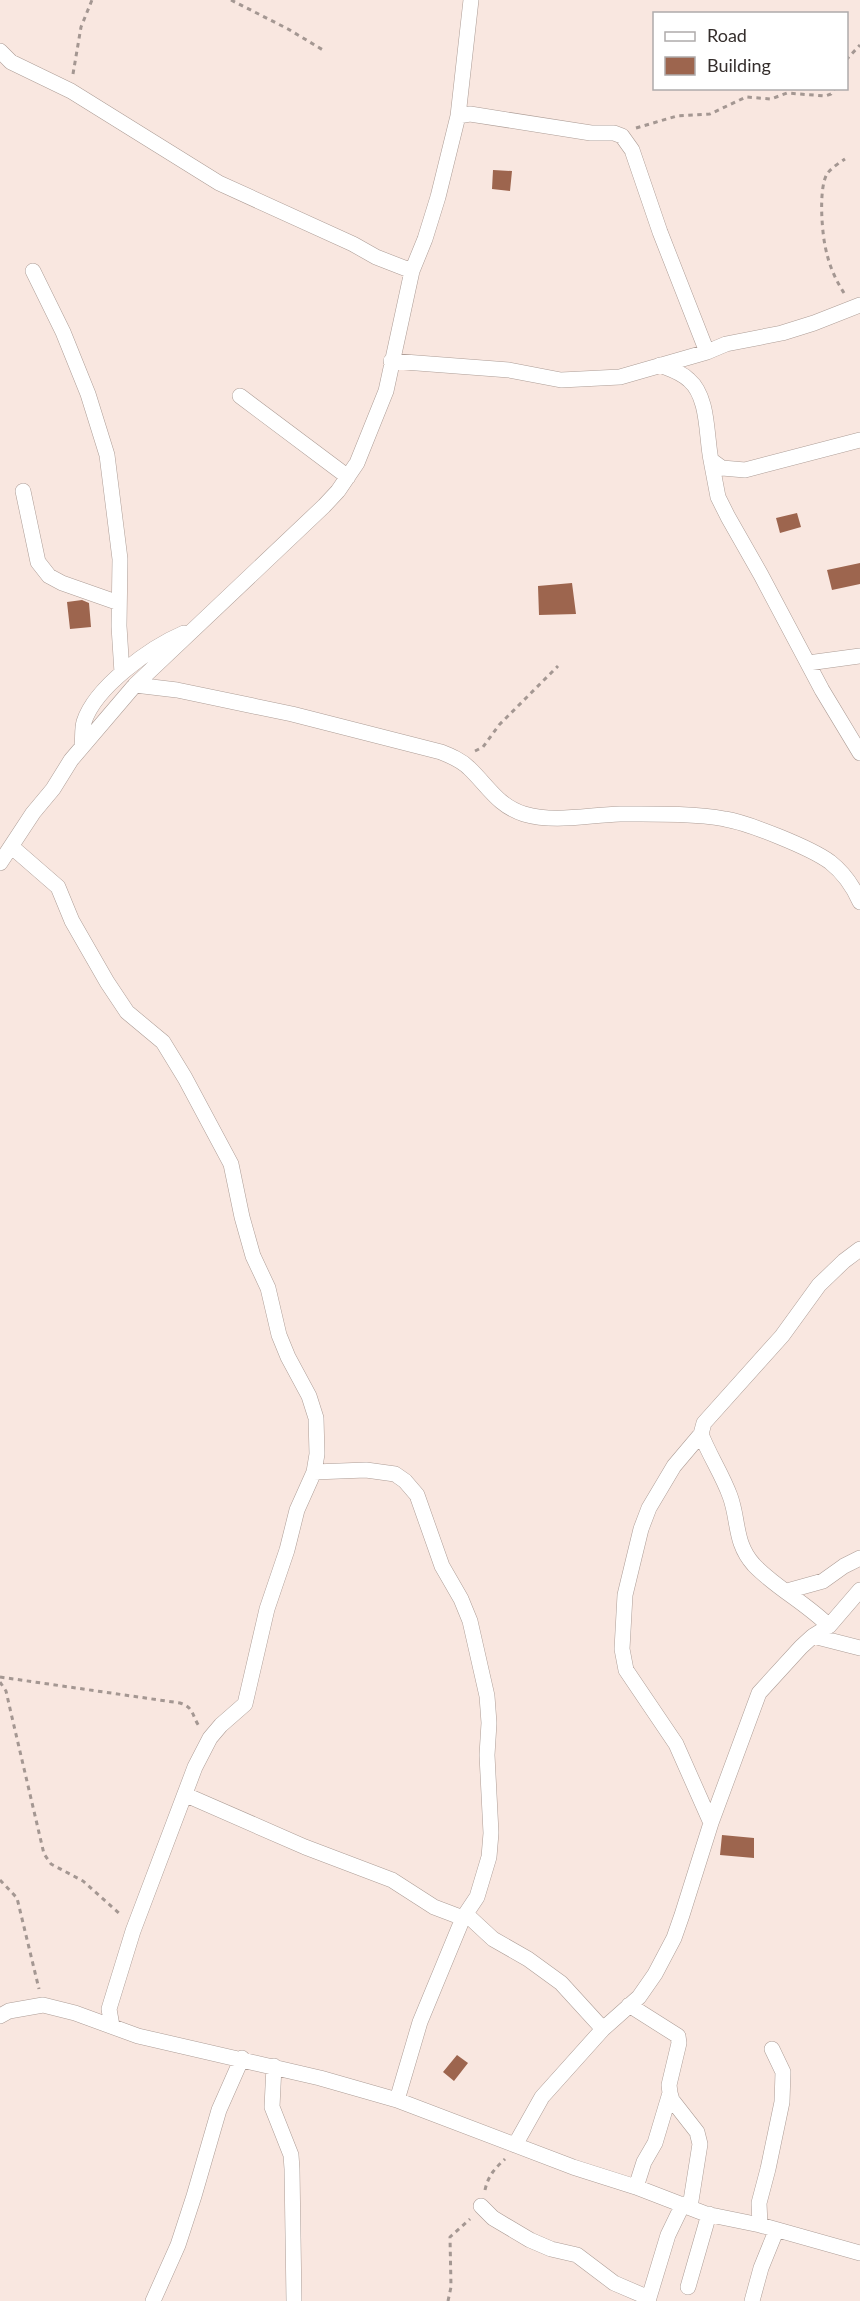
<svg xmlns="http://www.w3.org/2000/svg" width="860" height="2301" viewBox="0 0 860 2301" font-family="Lato,sans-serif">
  <rect width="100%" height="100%" fill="#f9e7e0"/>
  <path fill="#9d654e" d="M493,170L512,171L510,191L492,189Z
    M797,513L801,527L780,533L776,518Z
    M860,563V584L832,590L827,570Z
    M572,583L576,614L539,615L538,586Z
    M82,600L89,603L91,627L70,629L67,602Z
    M722,1835L754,1838V1858L720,1855Z
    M457,2055L468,2063L454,2081L443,2072Z"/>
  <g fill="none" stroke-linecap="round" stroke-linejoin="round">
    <g stroke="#ad9d96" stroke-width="16">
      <path id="street" d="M0,51L11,62L71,91L219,183L353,244L376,257L412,271
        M458,116L470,114L591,133H614L622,136L632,150L660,232L707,352
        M33,271L63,332L88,394L107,455L120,559L119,626L122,673
        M391,361L509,370L561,380L620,377L707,352L726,344L782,333L814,323L860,305
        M660,365C670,369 681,372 689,380C709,397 706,436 711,460L722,468L745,470L860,440
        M240,396L348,477
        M711,460L718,497L728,517L761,575L822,690L860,753
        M23,491L38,562L49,576L62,583L119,603
        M808,663L860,656
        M135,685L177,690L292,714L441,752C451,756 461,760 469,768C488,786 498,806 524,814C555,823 588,815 620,814C651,814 694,813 725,819C749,823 811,848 830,862C844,873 853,886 860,902
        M82,746C83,738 82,729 84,722C95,687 151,647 184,633
        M12,847L58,887L72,921L107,982L127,1012L163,1042L185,1078L231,1164L242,1217L253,1256L268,1288L279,1335L288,1357L309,1396L316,1418L317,1454L314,1472L297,1510L287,1550L267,1609L245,1704L221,1725L210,1738L195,1767L133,1931L109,2009L112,2026
        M0,863L33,813L53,789L71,760L135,685L324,506L338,491L357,463L386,391L412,271L425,239L438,197L458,116L471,0
        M701,1434L674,1466L649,1508L641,1529L625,1595L622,1649L626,1670L676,1744L711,1823
        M314,1472L366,1470L395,1474L405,1481L417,1495L442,1566L461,1599L470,1621L487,1696L489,1723L487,1755L491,1833L489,1857L477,1897L463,1918L420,2022L397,2100
        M787,1591L823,1581L844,1566L860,1558
        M829,1626C806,1603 776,1588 754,1565C734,1543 739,1520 730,1496C722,1474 709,1455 701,1434L704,1423L782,1336L819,1285L844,1261L860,1249
        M813,1636L860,1648
        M186,1795L305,1847L392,1880L434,1907L463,1918
        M466,1914L493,1939L528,1959L561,1983L603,2029
        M629,2005L678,2036L679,2043L669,2085L670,2093L672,2100L697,2132L700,2144L690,2207
        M0,2016L9,2011L43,2005L75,2013L138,2036L320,2078L397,2100L573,2167L636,2187L706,2214L760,2225L860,2253
        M274,2066L272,2107L291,2155L292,2169L294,2301
        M515,2145L542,2097L603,2029L639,1997L655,1974L674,1938L682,1915L711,1823L759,1693L801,1647L813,1636L829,1626L860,1590
        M636,2187L644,2162L655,2143L670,2093
        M481,2206L493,2218L530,2240L551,2249L577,2255L614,2283L649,2298
        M760,2225L759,2203L768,2169L782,2102L783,2072L772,2049
        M688,2287L709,2214
        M153,2301L178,2245L194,2196L219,2110L242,2058
        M648,2301L668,2235L683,2204
        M752,2301L761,2268L776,2231"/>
    </g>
    <path stroke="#a49792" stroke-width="3" stroke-dasharray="4.5 4.5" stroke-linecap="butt" d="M231,0L288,29L323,50
      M846,60L860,45
      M73,74L81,27L92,0
      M636,128L677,116L710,114L746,97L771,99L787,93L825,96L831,94L835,88
      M844,293C837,282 830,268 827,254C822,238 818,189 827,174C831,168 839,163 845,159
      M475,751L483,747L499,725L558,666
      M0,1677L180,1703C194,1707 192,1716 199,1726
      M0,1682L6,1691L11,1713L44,1854L51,1864L83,1881L121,1915
      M0,1880L17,1898L39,1989
      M485,2190C488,2176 495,2168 505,2159
      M448,2301L451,2287L450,2237L470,2219"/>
    <use href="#street" stroke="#fff" stroke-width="15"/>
  </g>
  <rect x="653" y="12" width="195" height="78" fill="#ffffff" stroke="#aeabab" stroke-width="1.5"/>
  <rect x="665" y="32" width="30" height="9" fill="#ffffff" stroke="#aeabab" stroke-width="1.5"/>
  <text x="707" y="42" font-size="18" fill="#352e2c">Road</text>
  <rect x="665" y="57" width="30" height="18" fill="#9d654e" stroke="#aeabab" stroke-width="1.5"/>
  <text x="707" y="72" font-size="18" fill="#352e2c">Building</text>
</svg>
